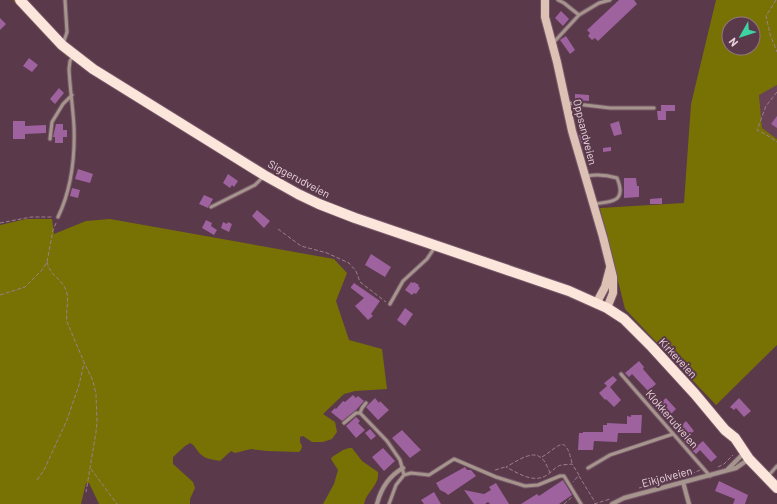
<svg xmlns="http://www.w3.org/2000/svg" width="777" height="504" viewBox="0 0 777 504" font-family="Barlow,sans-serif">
  <rect width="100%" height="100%" fill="#5a394b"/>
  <path fill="#694258" d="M777,85V139L762,128L759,94Z"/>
  <path fill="#605c03" d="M12,0H16L68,54L67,57L54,45Z"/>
  <path fill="#787204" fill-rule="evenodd" d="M716,0H777V85L759,95L762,128L777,139V345L716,405L625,309L600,208L684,203L691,104ZM729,24H753V48H729Z
    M26,219H52L54,234L86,221L110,219L334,259L347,273L336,301L349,340L382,349L387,389L355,391L344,394L323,414L335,422L337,432L332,439L323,442H312L303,436L300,437V442L302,446L301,450L299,452L267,451L251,449L235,453L231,451L220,461C210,459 203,459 197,450C195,447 194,445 190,443L185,446L173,457V464L193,482L195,488L190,499V504H99L89,483H86L81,504H0V225Z
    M349,448H352L362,461L378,472C380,485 366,492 364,504H323L334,484L338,470L331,459L332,457L343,450Z"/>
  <path fill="#9e629f" d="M619,0H634L637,4L598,41L595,38L592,40L588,36L590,33L587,30Z
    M561,11L569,19L563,26L555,18Z
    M0,18L6,24L0,30Z
    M566,36L575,50L570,54L560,40Z
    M29,58L38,65L32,72L23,66Z
    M59,88L64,93L55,104L50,99Z
    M575,94L589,95V101L575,100Z
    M661,105H675V111H666V120H658L657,111H661Z
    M777,116V128L771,124Z
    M13,121H25V126L46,125V133L25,134V139H13Z
    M619,121L622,134L614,136L610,124Z
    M56,124H63V130H67V137H63V143H55V137H53Z
    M585,134L587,144L582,145L579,135Z
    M611,147V151L603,152V148Z
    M78,169L93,174L90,183L75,179Z
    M228,174L238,181L234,187L232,185L230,188L223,183Z
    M624,178H636L637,186H639V197L624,198Z
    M72,188L80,190L78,198L70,196Z
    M204,195L213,199L208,208L199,204Z
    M662,198V204H650V199Z
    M257,210L270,221L264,228L252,216Z
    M206,220L212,223L211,226L217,230L214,235L202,228Z
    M223,222L227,224L228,222L232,224L229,232L221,228Z
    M371,254L391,267L385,277L365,265Z
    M411,282L413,283L414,282L419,285L418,286L420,288L416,294L414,293L412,295L405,290Z
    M354,283L380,301L371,314L373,316L368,320L355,306L364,298L351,288V287Z
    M405,308L413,314L405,326L397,320Z
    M639,361L644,367L643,369L656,384L648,391L632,374L629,377L625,373Z
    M613,376L617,380L610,387L621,400L614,407L606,399L605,400L599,393L607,386L604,383Z
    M353,395L356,398L358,396L364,401L356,410L342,421L331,412L335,408L336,409L343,401L345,402Z
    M375,398L379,403L380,401L389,410L378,420L366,407Z
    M654,398L658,403L654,406L650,401Z
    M666,398L676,409L671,414L660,403Z
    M739,398L751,411L744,417L736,408L734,410L730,407Z
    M631,415H642L641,433H618L617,442L594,441L593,450H578L579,433H583V432H603V425H607V423L627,424V416L631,417Z
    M356,417L360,421L358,423L365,430L356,438L346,426Z
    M686,421L694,431L688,436L680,427Z
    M370,429L376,436L371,440L365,433Z
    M402,430L421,450L410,458L392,438Z
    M687,437L695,446V445L697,446L703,441L717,457L711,462L700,450L696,454L683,441Z
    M383,448L395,461L384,471L372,457Z
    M465,467L467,470H471L476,476L448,495L446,493L440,490L436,483Z
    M563,480L572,495L559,504H521L537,494L539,496Z
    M719,481L748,495L745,504H733L735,499L715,491Z
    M496,483L509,504H490L488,502L485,504H474L464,490L484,494L491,490L489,487Z
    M434,492L441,504H424L421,500Z"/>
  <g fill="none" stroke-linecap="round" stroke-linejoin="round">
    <g stroke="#765868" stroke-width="5">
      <path id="service" d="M558,0L564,3L579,15
        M554,42L579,15L599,3L610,0
        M63,44L67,32L65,0
        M568,103L610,108H654
        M50,139L52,122L63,104L72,95
        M587,176C597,174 607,175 617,178C627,202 612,202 593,204
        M211,207L255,185L263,177
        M58,217C71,190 75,157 74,127C73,108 70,89 69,69L70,61L73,56
        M390,304L403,281L427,259L435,247
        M621,374L710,476
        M360,413L362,408L366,403
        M344,423L356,413H360L363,416L387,441L400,460L404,475
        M588,468L610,455L673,434
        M768,476L777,466
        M389,504L396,485L404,475L411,473L429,475L454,459L496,477L525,486L538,485L560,476H564L581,504"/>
    </g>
    <g stroke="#765868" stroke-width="6">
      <path id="minor" d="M727,470L745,452
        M683,482L689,504
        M377,504C381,488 389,476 403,468
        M612,504L624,498L736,468L749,459"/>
    </g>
    <g stroke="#765868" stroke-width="10">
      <path id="secondary" d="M545,0V17L557,62L572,131L603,237L613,277V293L607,308
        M597,302L605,287L610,268"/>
    </g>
    <g stroke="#765868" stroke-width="12">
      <path id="primary" d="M20,0L62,45L93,69L264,175L298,194L319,204L355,218L569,291L607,308L624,319L652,347L695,394L725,430L735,438L749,459L777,488"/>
    </g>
    <path stroke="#9b7f8e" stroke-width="1" stroke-dasharray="4 2" stroke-linecap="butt" d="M776,0L766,16L770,34L777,52
      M777,92L766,106L757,130L770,137L777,142
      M0,223L31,217H53
      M278,229L301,246L327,253L349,263L356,271L360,282L386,302
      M47,262C50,276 62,279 66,290C70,300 65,312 67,322L84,362L93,381L96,394L97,422L96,432L86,492
      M0,295L25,287L42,270L47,262L53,230L57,221
      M542,457C560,446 565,433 572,463
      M718,467L724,464L733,455
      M91,469L117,504
      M495,470L505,467
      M550,473C548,468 545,460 540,457C531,450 514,463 506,467C518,473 533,484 547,475C551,473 553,469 557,467C560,464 567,465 572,464L579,475L573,482
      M579,476L595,502
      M37,480L44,470L67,420L79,385L84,363
      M639,488L689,475L700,470
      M564,504L572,497
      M594,504L610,499"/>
    <use href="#service" stroke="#a6958d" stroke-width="3"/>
    <use href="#minor" stroke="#a6958d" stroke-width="4"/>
    <use href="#secondary" stroke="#ddc1b4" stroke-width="8"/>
    <use href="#primary" stroke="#fce6dc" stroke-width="10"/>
  </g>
  <g text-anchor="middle" stroke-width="4" stroke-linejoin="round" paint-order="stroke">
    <g font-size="11" fill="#e8d3dd" stroke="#5a394b">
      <text transform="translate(585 132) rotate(76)" y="4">Oppsandveien</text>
      <text transform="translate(299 179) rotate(28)" y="4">Siggerudveien</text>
      <text transform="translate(678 358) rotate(47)" y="4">Kirkeveien</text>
      <text transform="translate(672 419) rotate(49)" y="4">Klokkerudveien</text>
      <text transform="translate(667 477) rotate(-15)" y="4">Eikjolveien</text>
    </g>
  </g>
  <g transform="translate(741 36) rotate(231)"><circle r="19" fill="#5a394b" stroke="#937785"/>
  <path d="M0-3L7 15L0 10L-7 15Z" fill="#3ed4a2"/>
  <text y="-6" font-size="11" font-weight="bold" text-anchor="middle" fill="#e8d3dd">N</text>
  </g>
</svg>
